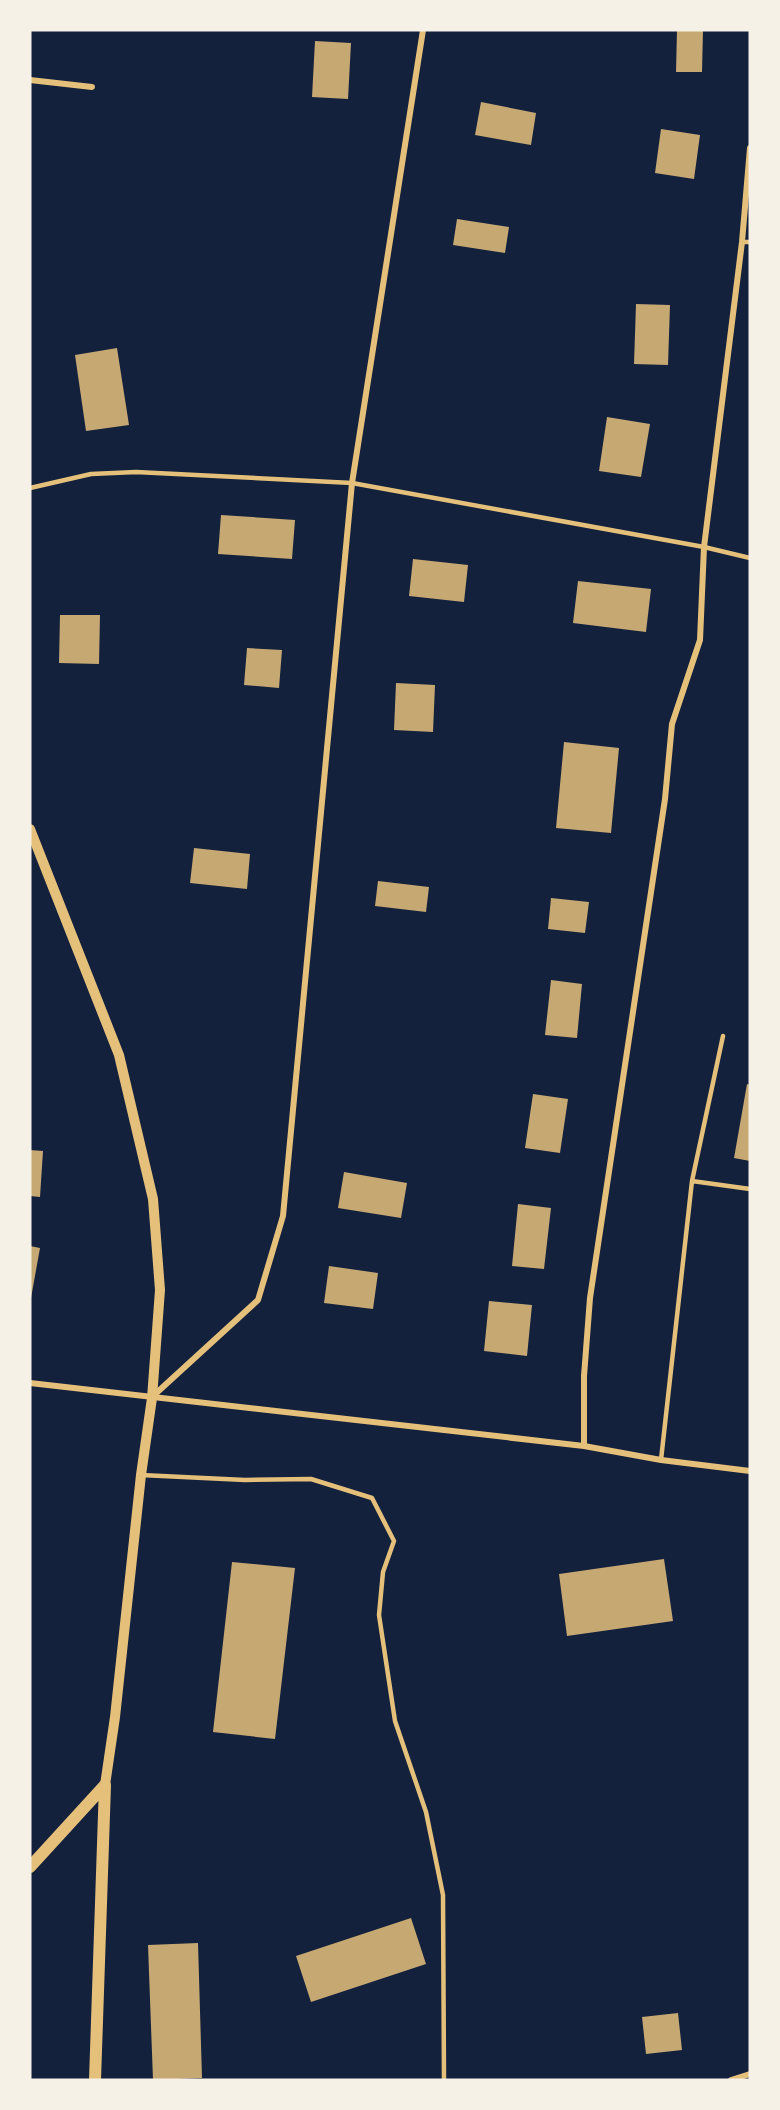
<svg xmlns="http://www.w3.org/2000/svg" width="780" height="2110" viewBox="0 0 780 2110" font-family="Rubik,sans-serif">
  <rect width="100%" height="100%" fill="#14213d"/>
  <path fill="#c6a872" d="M677,30H703L702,72H676Z
    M315,41L351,43L348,99L312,97Z
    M481,102L536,113L531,145L475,135Z
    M661,129L700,135L694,179L655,173Z
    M457,219L509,227L505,253L453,245Z
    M636,304L670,305L668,365L634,364Z
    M117,348L129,425L86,431L75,355Z
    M607,417L650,424L641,477L599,471Z
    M221,515L295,520L292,559L218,554Z
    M413,559L468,565L464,602L409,596Z
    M578,581L651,589L646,632L573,623Z
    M60,615H100L99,664L59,663Z
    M247,648L282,650L279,688L244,685Z
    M396,683L435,685L433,732L394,730Z
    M564,742L619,748L611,833L556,828Z
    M194,848L250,854L247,889L190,883Z
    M378,881L429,887L426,912L375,906Z
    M551,898L589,902L585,933L548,929Z
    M551,980L582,984L577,1038L545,1035Z
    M747,1084L750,1085V1161L734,1158Z
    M533,1094L568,1099L560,1153L525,1148Z
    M30,1150L43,1151L40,1197L30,1196Z
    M344,1172L407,1183L401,1218L338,1208Z
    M518,1204L551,1208L544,1269L512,1266Z
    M30,1246L40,1248L31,1298H30Z
    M329,1266L378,1273L373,1309L324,1303Z
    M489,1301L532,1305L527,1356L484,1351Z
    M664,1559L673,1621L567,1636L559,1574Z
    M232,1562L295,1568L275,1739L213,1732Z
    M411,1918L426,1964L311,2002L296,1956Z
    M198,1943L202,2078L153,2080L148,1945Z
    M678,2013L682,2050L646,2054L642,2017Z"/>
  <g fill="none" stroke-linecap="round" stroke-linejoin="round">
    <path stroke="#e5c07b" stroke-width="4.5" d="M742,242H750
      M30,488L91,474L136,472L352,483L704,547L750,558
      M692,1181L750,1189
      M661,1460L692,1181L723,1036
      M141,1475L245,1480L311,1479L372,1498L394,1541L383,1572L379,1615L395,1721L426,1812L443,1895L444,2080"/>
    <path stroke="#e5c07b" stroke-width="6" d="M30,80L92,87
      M30,1383L584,1446L661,1460L750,1471
      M152,1397L258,1300L283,1216L352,483L423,30
      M584,1446V1376L590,1298L665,799L672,724L700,640L704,547L742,242L750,148
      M731,2080L750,2074"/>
    <path stroke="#e5c07b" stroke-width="10" d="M30,829L119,1055L153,1199L160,1290L152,1398L141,1475L115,1717L105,1785"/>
    <path stroke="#e5c07b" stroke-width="12" d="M30,1867L105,1785
      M95,2080L105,1785"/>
  </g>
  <rect width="780" height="2110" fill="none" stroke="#f6f1e7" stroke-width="63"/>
</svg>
